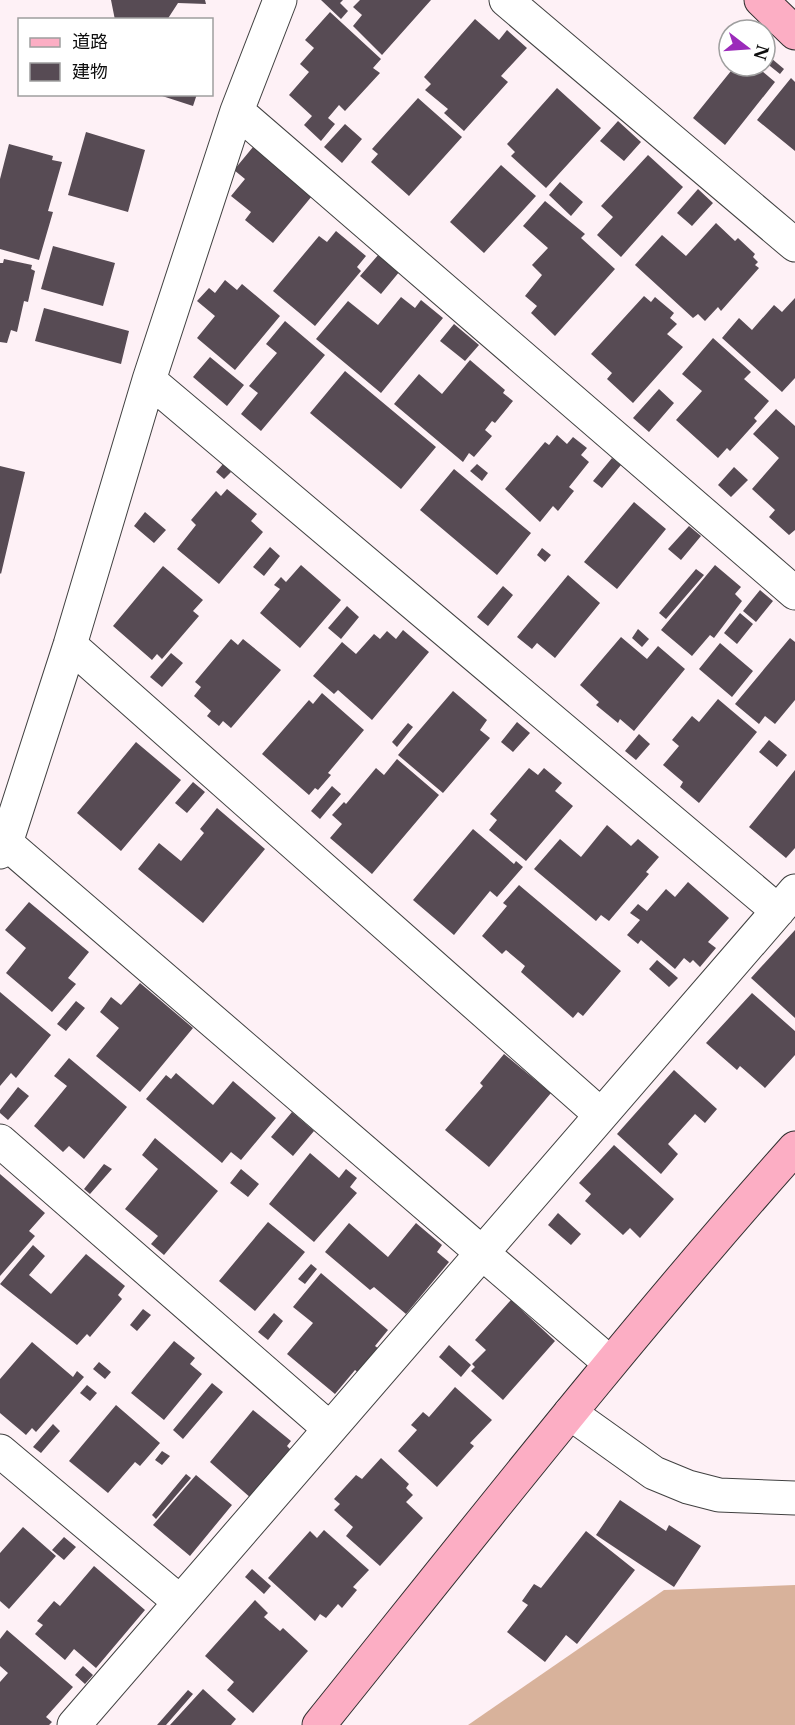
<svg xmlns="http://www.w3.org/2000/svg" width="795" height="1725" viewBox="0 0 795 1725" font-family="'Libre Baskerville','Noto Sans JP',serif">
  <rect width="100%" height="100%" fill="#fef1f6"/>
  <path fill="#d8b29b" d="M795,1585V1725H468L664,1590Z"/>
  <path fill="#574b54" d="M111,0H205L206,4L178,3L167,20H115Z
    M321,0H343L340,3L348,11L341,19Z
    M360,0H431L382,55L353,26L362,15L353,7Z
    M330,12L381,59L373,68L380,73L345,111L339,105L328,118L335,124L321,141L304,125L312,116L289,95L309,72L300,64L314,48L305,40Z
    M475,19L499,40L507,30L527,48L501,76L508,82L464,131L444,113L448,109L425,90L431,84L424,77Z
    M765,53L784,69L780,74L765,62Z
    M735,66H756L775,82L725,145L693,118Z
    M791,78L795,82V151L757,120Z
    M557,88L601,128L546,188L511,156L515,152L507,144Z
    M156,94H197L193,106Z
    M418,98L462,137L409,196L371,162L378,154L372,149Z
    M618,121L641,142L624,161L600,141Z
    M345,124L362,139L342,163L324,147Z
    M86,132L145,150L128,212L68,195Z
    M9,144L53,156L52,160L62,162L48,211L53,212L39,260L0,249V179Z
    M253,147L312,196L273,243L245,220L251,212L231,196L245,179L234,170Z
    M648,155L683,187L621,257L597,235L613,217L601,206Z
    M501,165L536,196L484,253L450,222Z
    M560,182L583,202L571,216L549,195Z
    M698,189L713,203L692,226L677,213Z
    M545,201L585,234L581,238L615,269L555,336L531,313L537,306L525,296L542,275L532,265L548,248L523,226Z
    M716,223L735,241L738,238L755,254L753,257L758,262L755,265L759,268L721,311L718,307L705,321L698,314L693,318L635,265L662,235L686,256Z
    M336,231L366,256L357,267L361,271L315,326L273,291L319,236L327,242Z
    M53,246L115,263L103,306L41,289Z
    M379,254L400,271L381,294L360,276Z
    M4,259L32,265L31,269L35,271L28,302L24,301L17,332L11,330L7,343L0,342V263H3Z
    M225,280L237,290L242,284L280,316L235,370L197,338L215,316L197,301L209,288L215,293Z
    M644,296L651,302L655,297L674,313L670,318L677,324L667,334L683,347L633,403L607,379L612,373L591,354Z
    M401,297L415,308L421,300L443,318L381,393L316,339L348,301L378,325Z
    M795,298V378L782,392L722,338L739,318L752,330L774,305L782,312Z
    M44,308L129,331L121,364L35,341Z
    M285,321L325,355L261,431L241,414L258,393L249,386L277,353L266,344Z
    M454,324L479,345L465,361L440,341Z
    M713,338L751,372L744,379L769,401L754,418L757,421L730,451L727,448L718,458L676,420L702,391L682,374Z
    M210,357L244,385L227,406L193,377Z
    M470,360L505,390L503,393L513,401L495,423L492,421L485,430L492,436L474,457L469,453L463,462L394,404L419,374L442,394Z
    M345,371L436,447L401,489L310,413Z
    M659,389L674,403L649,432L633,418Z
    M776,409L795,426V530L789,535L769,517L775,510L752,489L779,458L753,434Z
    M557,435L567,444L573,437L587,448L581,455L589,462L569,487L574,491L558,511L553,506L540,522L505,489L545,442L549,445Z
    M612,458L621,465L602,488L593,481Z
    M223,464L231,472L224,479L216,472Z
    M477,464L488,473L482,481L470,471Z
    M0,466L25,472L1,574L0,573Z
    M734,467L748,480L731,497L718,485Z
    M454,469L531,533L497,575L420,510Z
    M227,489L257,514L251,521L263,532L219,584L177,549L196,525L191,520L216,491L221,496Z
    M634,502L666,529L617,589L584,562Z
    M145,512L166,530L154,543L134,526Z
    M689,526L701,536L681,560L668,549Z
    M270,547L280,556L264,576L253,567Z
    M542,548L551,555L545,562L537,555Z
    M301,565L341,600L300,648L260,613L280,589L274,585L281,577L286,582Z
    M715,565L741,587L735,594L742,601L714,638L710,635L692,656L661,630Z
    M163,566L203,600L193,611L199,616L162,659L157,654L152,660L113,626Z
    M696,569L704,575L666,619L659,613Z
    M568,575L600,603L555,658L537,643L532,649L517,637Z
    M503,586L513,595L488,626L477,617Z
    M760,590L773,601L756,622L743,611Z
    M347,606L359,617L341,639L328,628Z
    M740,613L753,624L737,644L724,633Z
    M638,629L649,639L642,647L632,638Z
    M403,630L429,652L372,720L338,690L334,694L313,676L342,642L356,654L374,634L380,639L387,631L396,639Z
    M621,637L647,659L658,646L685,669L634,731L620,719L618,723L596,705L599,702L580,685Z
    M790,638L795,642V700L775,724L765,716L759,724L735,704Z
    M231,639L238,645L243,639L281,670L231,728L223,721L219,726L207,716L211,711L194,696L201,687L195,682Z
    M720,643L753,671L732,697L699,669Z
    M171,653L183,663L162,687L150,677Z
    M453,691L487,720L480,730L490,738L443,793L398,755Z
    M322,693L364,730L328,773L331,775L318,790L315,788L309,795L262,754L309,700L313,704Z
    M718,699L757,732L699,803L680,787L683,782L663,765L679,746L672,740L692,716L699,722Z
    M517,722L530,733L513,752L501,742Z
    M408,723L413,727L397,747L392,742Z
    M639,734L650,744L636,760L625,751Z
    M769,740L787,755L777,767L759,752Z
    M136,742L181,780L121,851L77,813Z
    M397,759L439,795L372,874L330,838L342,824L332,815L344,802L346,804L376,768L384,775Z
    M529,768L538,775L544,768L562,783L555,791L573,806L526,861L489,830L497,820L490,814Z
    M795,770V848L786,858L749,827Z
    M193,782L205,792L187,813L175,803Z
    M332,786L341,794L320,819L311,811Z
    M217,808L265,849L203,923L138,869L159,843L181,861L204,833L200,829Z
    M607,825L631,846L638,839L659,857L646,872L649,874L609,921L601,915L596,921L534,869L560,839L581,857Z
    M473,829L514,864L516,861L523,867L497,897L490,891L454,935L413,900Z
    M688,882L729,918L708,942L716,948L700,967L693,960L690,963L684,958L675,969L641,940L638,944L627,935L640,920L630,913L638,904L647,911L666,889L675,897Z
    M519,885L621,971L583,1016L578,1012L573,1018L521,972L525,966L506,950L502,954L482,936L507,906L503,903Z
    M29,902L89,952L68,978L76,984L52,1012L6,973L26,948L5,930Z
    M795,930V1018L751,978Z
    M657,960L678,978L669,987L649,969Z
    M140,983L193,1028L140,1092L96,1056L119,1028L100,1012L111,997L121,1005Z
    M0,992L51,1035L16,1078L11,1073L0,1086Z
    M752,993L795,1031V1055L765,1088L740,1066L737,1070L706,1043Z
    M76,1001L85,1008L66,1031L57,1024Z
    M504,1054L551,1093L489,1167L445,1130L483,1086L480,1083Z
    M69,1058L127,1107L84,1159L69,1146L63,1152L34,1126L67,1086L54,1076Z
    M674,1070L717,1109L705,1123L695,1114L668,1144L678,1154L661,1174L617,1134Z
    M176,1073L213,1105L233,1081L276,1118L241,1160L231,1152L222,1163L146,1099L166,1075L171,1079Z
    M18,1087L29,1096L8,1120L0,1113V1110Z
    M292,1112L314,1131L293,1156L271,1137Z
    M155,1138L218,1191L164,1255L151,1244L158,1236L125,1209L158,1169L142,1155Z
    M614,1145L674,1199L640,1238L630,1228L623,1235L585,1201L591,1194L579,1183Z
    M310,1153L339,1178L346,1169L357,1178L350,1187L357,1193L314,1242L269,1204Z
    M104,1164L112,1169L90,1194L84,1189Z
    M241,1169L259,1184L248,1197L230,1183Z
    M0,1174L45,1213L29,1231L35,1236L0,1276Z
    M558,1213L581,1234L571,1245L548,1225Z
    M268,1222L305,1252L255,1311L219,1281Z
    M349,1223L388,1257L416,1223L442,1245L437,1252L449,1262L406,1314L374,1287L370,1290L325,1252Z
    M33,1245L45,1256L29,1275L51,1294L86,1254L125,1286L118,1295L122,1299L90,1337L87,1334L77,1345L0,1284Z
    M311,1264L317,1269L305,1284L298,1279Z
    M321,1273L388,1330L375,1346L379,1349L359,1373L355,1370L335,1394L287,1354L313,1323L293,1307Z
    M511,1300L555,1341L503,1400L471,1371L475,1367L472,1364L486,1350L475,1340Z
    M143,1309L151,1315L137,1331L130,1325Z
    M274,1313L283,1321L268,1340L258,1332Z
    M174,1341L195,1358L190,1364L202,1374L164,1420L131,1393Z
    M32,1342L73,1377L77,1371L84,1377L36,1432L32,1428L26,1435L0,1413V1379Z
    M449,1345L471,1365L461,1377L439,1357Z
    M99,1362L111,1372L105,1379L93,1369Z
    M212,1383L223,1392L183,1439L173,1430Z
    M87,1385L97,1393L90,1401L80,1393Z
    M455,1387L492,1420L470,1443L474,1446L437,1487L398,1451L417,1430L411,1425L423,1412L429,1417Z
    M116,1405L160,1443L140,1466L135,1462L108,1493L69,1461Z
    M253,1410L291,1441L287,1446L292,1451L252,1499L210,1462Z
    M53,1424L60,1431L41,1453L33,1447Z
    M162,1451L170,1456L162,1465L155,1460Z
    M381,1458L409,1484L406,1488L413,1495L406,1502L423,1518L380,1566L346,1536L353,1527L334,1510L340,1504L334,1499L356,1475L362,1479Z
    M186,1474L191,1478L156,1519L152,1515Z
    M196,1475L232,1505L190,1556L153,1525Z
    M620,1500L666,1531L669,1525L701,1546L674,1587L596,1535Z
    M23,1527L56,1556L9,1609L0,1601V1553Z
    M324,1530L369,1570L353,1587L357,1590L342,1608L338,1604L326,1618L320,1614L315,1621L268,1578L310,1531L317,1538Z
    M586,1531L635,1570L577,1644L566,1635L545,1662L507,1632L528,1605L522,1601L534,1584L541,1588Z
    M64,1537L76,1547L64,1560L52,1550Z
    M94,1566L145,1610L96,1668L74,1649L65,1660L35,1634L43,1625L37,1621L54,1601L60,1606Z
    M252,1569L271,1586L264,1594L245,1577Z
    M255,1600L268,1613L264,1617L280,1631L283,1628L308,1651L253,1713L227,1690L234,1682L205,1656Z
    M7,1630L73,1687L46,1717L52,1722L49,1725H0V1682L8,1673L0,1666V1639Z
    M83,1666L93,1675L85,1684L75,1675Z
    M203,1689L236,1719L231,1725H170Z
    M188,1690L193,1694L166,1725H157Z"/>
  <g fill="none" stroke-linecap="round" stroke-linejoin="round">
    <g stroke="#414141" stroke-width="35">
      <path id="street" d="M506,0L795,245
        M237,111L795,593
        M149,380L778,911
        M70,645L601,1115
        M6,843L610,1363
        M0,852L6,843L70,645L149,380L237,111L280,0
        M0,1141L330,1429
        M570,1413L654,1473L688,1487L719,1495L795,1498
        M0,1451L180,1602
        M74,1725L795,891"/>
    </g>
    <g stroke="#303030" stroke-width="35">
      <path id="secondary" d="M761,0L795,33
        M319,1725C475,1531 629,1334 795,1148"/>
    </g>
    <use href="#street" stroke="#fff" stroke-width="33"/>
    <use href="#secondary" stroke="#fcaec4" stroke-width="33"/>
  </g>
  <rect x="18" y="18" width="195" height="78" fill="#ffffff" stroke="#9f9f9f" stroke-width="1.5"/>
  <rect x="30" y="38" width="30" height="9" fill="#fcaec4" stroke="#9f9f9f" stroke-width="1.5"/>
  <text x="72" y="48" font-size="18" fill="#0e0e0e">道路</text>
  <rect x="30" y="63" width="30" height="18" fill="#574b54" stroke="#9f9f9f" stroke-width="1.5"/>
  <text x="72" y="78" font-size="18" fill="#0e0e0e">建物</text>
  <g transform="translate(747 48) rotate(107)"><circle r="28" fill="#ffffff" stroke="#9f9f9f" stroke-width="1.5"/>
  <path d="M0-4.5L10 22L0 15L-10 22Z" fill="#9b2bba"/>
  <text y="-9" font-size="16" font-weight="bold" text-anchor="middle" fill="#0e0e0e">N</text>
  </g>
</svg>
